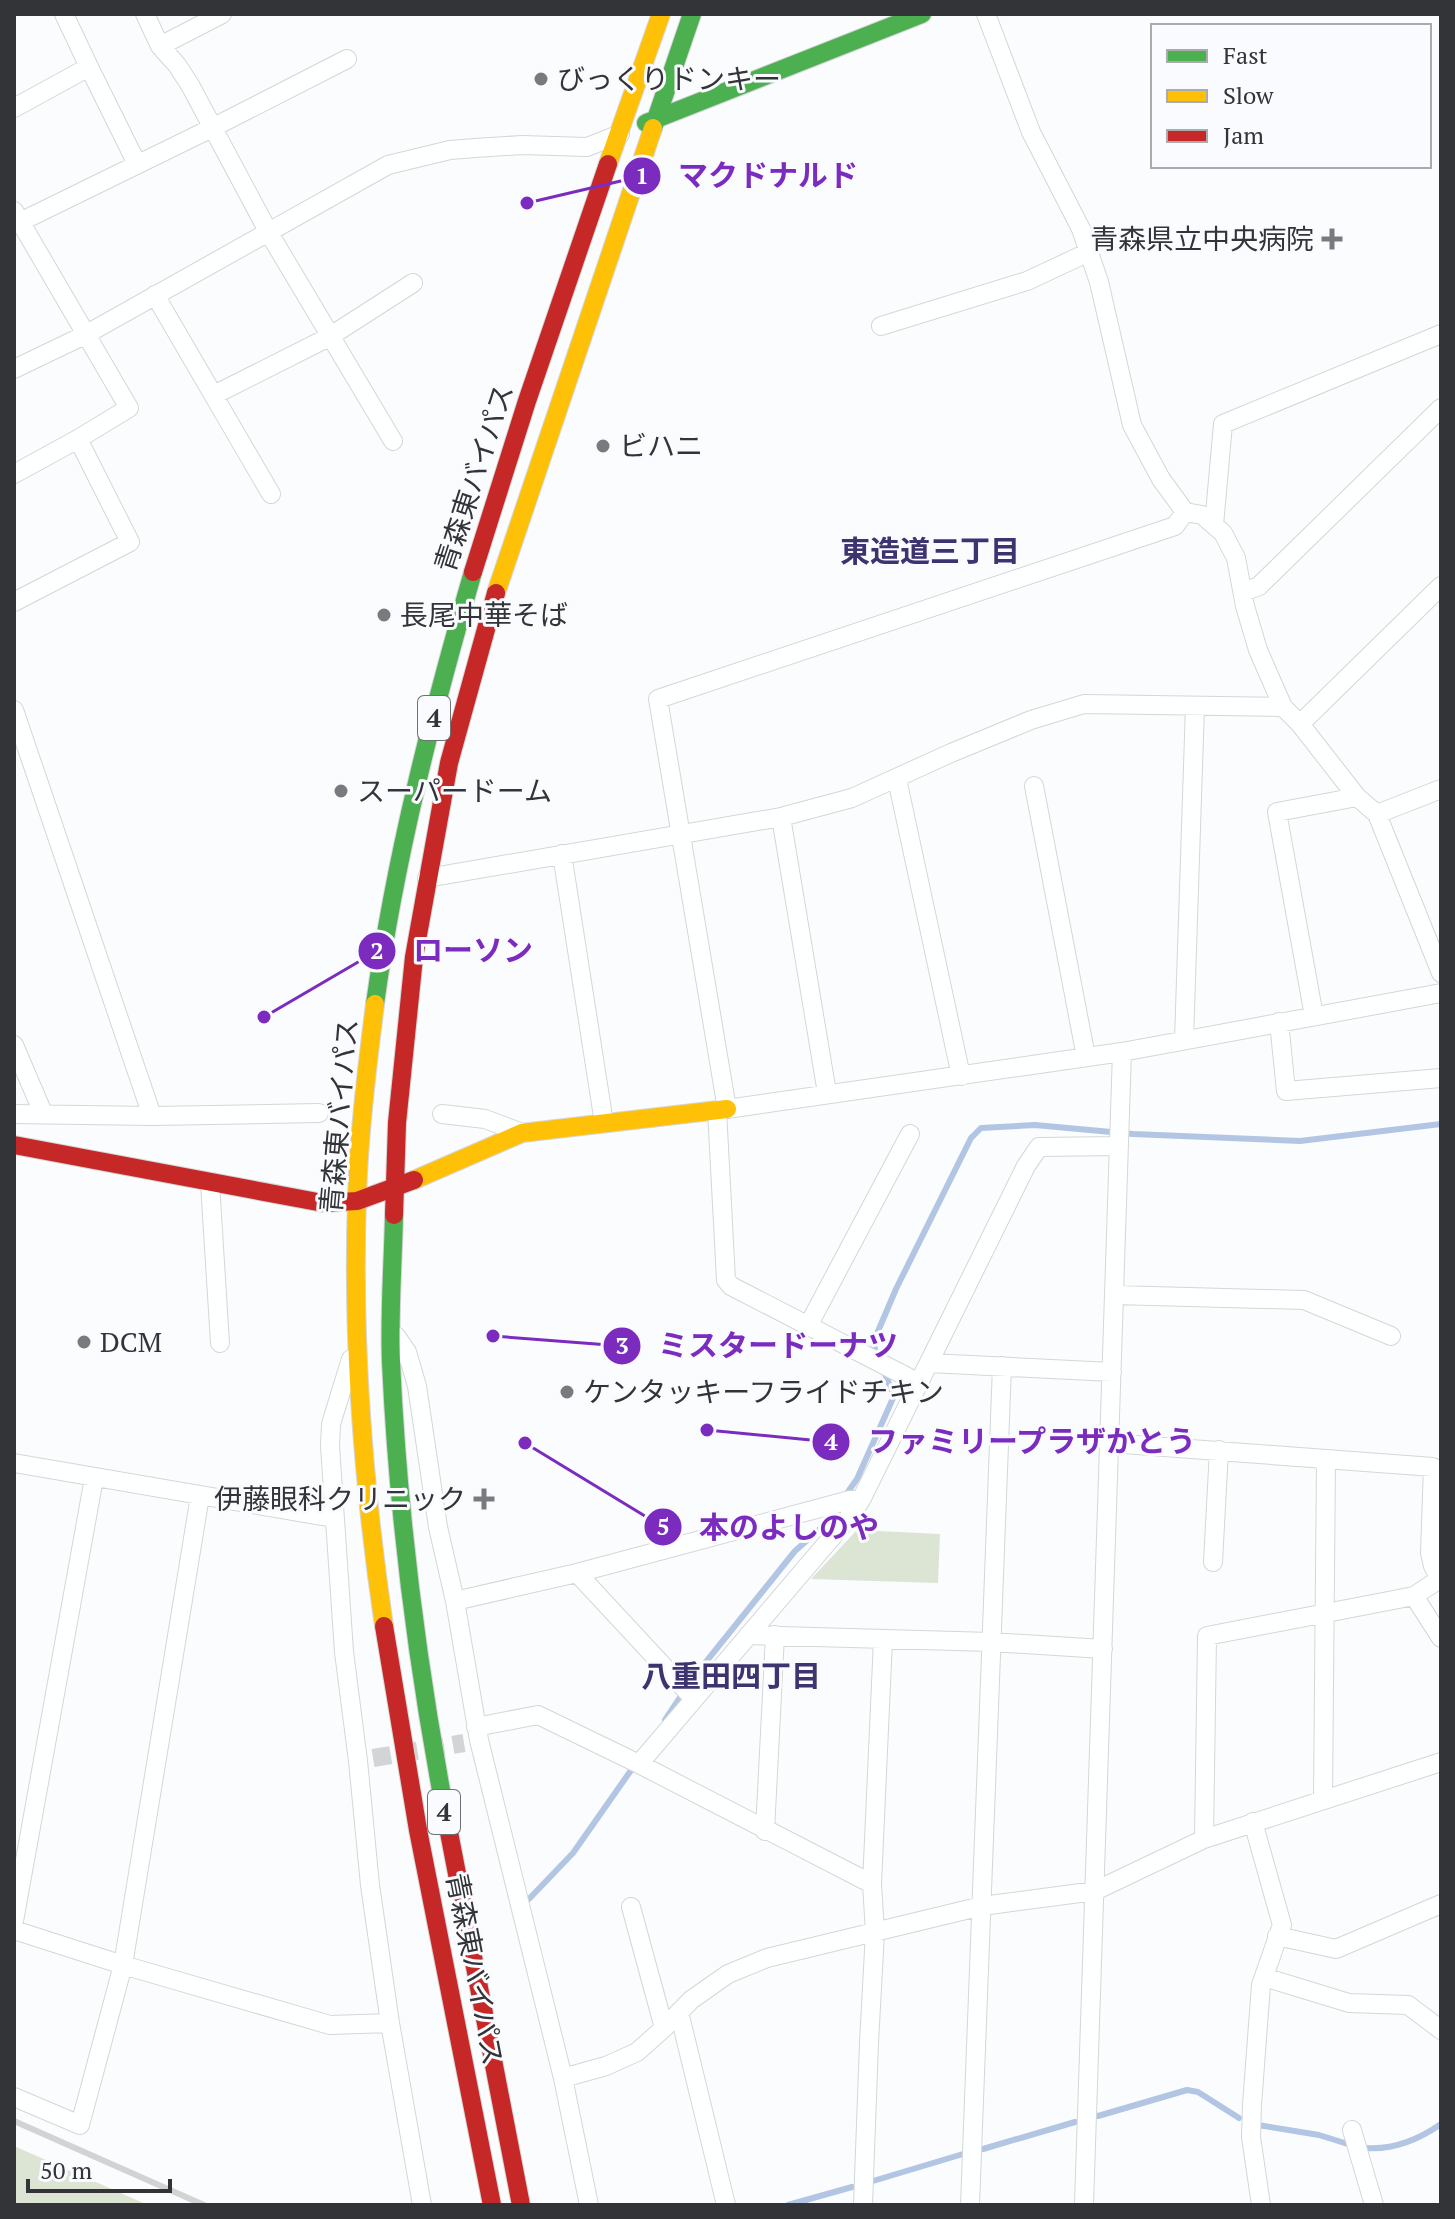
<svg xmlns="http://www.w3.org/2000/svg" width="1455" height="2219" viewBox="0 0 1455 2219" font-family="'PT Serif','Noto Sans JP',serif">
  <rect width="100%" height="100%" fill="#fbfcfe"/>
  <path fill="#dce4d4" d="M857,1530L940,1534L938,1583L811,1579Z
    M14,2146L148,2205H14Z"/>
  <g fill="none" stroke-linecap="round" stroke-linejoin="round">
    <path stroke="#b2c5e3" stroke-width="6" d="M877,1355L873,1343L896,1289L971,1138L981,1128L1035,1125L1133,1134L1300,1141L1441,1124
      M845,1496L857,1479L894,1396L883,1369
      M665,1720L693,1678L795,1551L821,1528L836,1509
      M529,1899L573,1853L634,1766
      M1098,2116L1187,2090L1198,2092L1239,2118
      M1258,2125L1319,2135L1351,2145
      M1366,2148C1394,2150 1418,2140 1441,2124
      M983,2149L1075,2122
      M873,2181L963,2154
      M788,2205L852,2187"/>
    <path stroke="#d3d4d6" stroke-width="18" stroke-dasharray="18 9" stroke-linecap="butt" d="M373,1758L464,1743"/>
    <g stroke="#d5d6d8" stroke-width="20">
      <path id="street" d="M145,14L160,46L177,65L190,85L269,233L393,441
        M986,14L1031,132L1081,229L1099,282L1132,425L1161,479L1185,512L1202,515L1223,533L1236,558L1245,606L1258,650L1283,707L1300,724L1357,797L1377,814L1441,973
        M160,46L222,14
        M89,67L137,164
        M14,108L89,67L64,14
        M14,211L129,408L78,439L130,542L14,602
        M20,222L212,128L347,59
        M155,295L271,494
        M881,326L1027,281L1089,252
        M14,369L85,335L388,165L450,150L475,148L522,145L587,147L620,134
        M214,395L329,337L413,283
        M14,474L78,439
        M1185,512L1175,526L658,699L727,1109L1122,1052L1441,993
        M1214,525L1223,424L1441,334
        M1243,592L1259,586L1441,408
        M14,710L152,1116
        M1300,724L1441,586
        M897,779L961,1076
        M1034,786L1086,1057
        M1377,814L1441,789
        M781,817L827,1093
        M562,854L604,1123
        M427,878L781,817L852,798L951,753L1031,720L1084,704L1283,707
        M1314,1016L1277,812L1357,797
        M1279,1022L1286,1091L1441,1078
        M1184,1040L1195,706
        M14,1045L43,1113
        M717,1110L726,1280L731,1286L919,1383
        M14,1114L152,1116L319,1113
        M442,1114L485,1119L522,1133
        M210,1183L220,1343
        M1114,1295L1304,1300L1391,1336
        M808,1326L910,1134
        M396,1336L407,1352L417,1386L438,1527L455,1601L479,1740L563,2078L589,2205
        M351,1359L331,1424L330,1446L344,1652L358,1761L370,1885L390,2023L422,2205
        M929,1363L1112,1372
        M1110,1443L1433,1467L1430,1553L1433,1566L1440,1579
        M14,1463L334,1518
        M1213,1562L1219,1450
        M577,1573L694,1699
        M1414,1596L1441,1638
        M455,1601L577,1573L850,1500H861
        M748,1635L991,1642L1103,1649
        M476,1727L538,1715L639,1764L872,1884L875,1932L869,2043L863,2205
        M639,1764L850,1516L861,1500L1026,1166L1039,1147L1119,1146
        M1323,1799L1326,1459
        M1253,1822L1282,1925L1261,1985L1252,2105L1251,2137L1261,2205
        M765,1831L775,1635
        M1204,1839L1207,1636L1414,1596L1441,1578
        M872,1884L883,1640
        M631,1907L664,2028
        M14,1921L94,1478
        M14,1930L123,1965L330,2025L390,2023
        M1277,1936L1336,1949L1441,1904
        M1264,1977L1349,2003L1408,2005L1441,2030
        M679,2012L726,2205
        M563,2078L606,2066L637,2052L664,2028L691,2000L728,1974L767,1958L982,1906L1095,1891L1204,1839L1441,1762
        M14,2097L80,2125L123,1965L200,1496
        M1352,2130L1374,2205
        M970,2205L1002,1366
        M1084,2205L1122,1052"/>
    </g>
    <g stroke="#d5d6d8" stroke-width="20">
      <path id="fast" d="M646,123L922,14
        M653,128L692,14
        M375,1004C395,858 432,714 473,572
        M394,1215C393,1264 389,1313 391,1362C398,1516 418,1671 447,1822"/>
    </g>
    <g stroke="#d5d6d8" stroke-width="20">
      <path id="slow" d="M608,164L661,14
        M496,593L653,128
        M375,1004C367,1068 359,1133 357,1197C352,1340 363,1484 384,1626
        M414,1180L522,1133L727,1109"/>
    </g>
    <g stroke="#d5d6d8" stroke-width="20">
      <path id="jam" d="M473,572L527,401L608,164
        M14,1145L323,1203L357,1201L414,1180
        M394,1215L397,1123L414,957L449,763L496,593
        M384,1626L418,1830L492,2205
        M447,1822L521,2205"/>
    </g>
    <use href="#street" stroke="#feffff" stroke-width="18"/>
    <use href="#fast" stroke="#4caf50" stroke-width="18"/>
    <use href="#slow" stroke="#ffc107" stroke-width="18"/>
    <use href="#jam" stroke="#c62828" stroke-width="18"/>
    <path stroke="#d3d3d4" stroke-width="6" d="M14,2121L204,2205"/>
  </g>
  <g fill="#797a7d" stroke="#fafbff" stroke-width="3">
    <circle cx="541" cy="79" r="8"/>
    <path d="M1328 227h8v8h8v8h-8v8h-8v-8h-8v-8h8z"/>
    <circle cx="603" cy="446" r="8"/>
    <circle cx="384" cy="615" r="8"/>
    <circle cx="341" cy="791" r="8"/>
    <circle cx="84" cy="1342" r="8"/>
    <circle cx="567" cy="1392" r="8"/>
    <path d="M480 1487h8v8h8v8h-8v8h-8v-8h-8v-8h8z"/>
  </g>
  <g text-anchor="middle" stroke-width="6" stroke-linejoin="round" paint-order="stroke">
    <g fill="#fafbff" stroke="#6f7073" stroke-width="2">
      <rect x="418" y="696" width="32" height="44" rx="6"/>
      <rect x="428" y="1790" width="32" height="44" rx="6"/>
    </g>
    <g font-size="26" font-weight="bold" fill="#333437">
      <text x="434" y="727">4</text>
      <text x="444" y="1821">4</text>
    </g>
    <g font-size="28" fill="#333437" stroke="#fafbff" text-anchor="start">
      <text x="557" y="89">びっくりドンキー</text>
      <text x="1314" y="249" text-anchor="end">青森県立中央病院</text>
      <text x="619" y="456">ビハニ</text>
      <text x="400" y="625">長尾中華そば</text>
      <text x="357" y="801">スーパードーム</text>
      <text x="100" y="1352">DCM</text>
      <text x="583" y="1402">ケンタッキーフライドチキン</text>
      <text x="466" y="1509" text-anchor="end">伊藤眼科クリニック</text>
    </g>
    <g font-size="28" fill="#333437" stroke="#fafbff">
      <text transform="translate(474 478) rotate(-72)" y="10">青森東バイパス</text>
      <text transform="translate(339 1116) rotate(-85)" y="10">青森東バイパス</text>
      <text transform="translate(475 1969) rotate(79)" y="10">青森東バイパス</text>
    </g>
    <g font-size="30" font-weight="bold" fill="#3c336f" stroke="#fafbff">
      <text x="930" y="562">東造道三丁目</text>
      <text x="731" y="1687">八重田四丁目</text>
    </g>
  </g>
  <path fill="none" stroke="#7b2cbf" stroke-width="3" d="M527 203L642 176M264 1017L377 951M493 1336L622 1346M707 1430L831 1442M525 1443L663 1527"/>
  <g fill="#7b2cbf" stroke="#fafbff" stroke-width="3">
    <circle cx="527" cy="203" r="8"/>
    <circle cx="264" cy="1017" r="8"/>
    <circle cx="493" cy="1336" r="8"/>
    <circle cx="707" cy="1430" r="8"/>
    <circle cx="525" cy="1443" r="8"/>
    <circle cx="642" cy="176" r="20"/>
    <circle cx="377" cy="951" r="20"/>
    <circle cx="622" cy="1346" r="20"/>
    <circle cx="831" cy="1442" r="20"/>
    <circle cx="663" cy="1527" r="20"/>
  </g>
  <g font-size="24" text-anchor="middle" font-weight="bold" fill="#fff">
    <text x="642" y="184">1</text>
    <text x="377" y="959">2</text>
    <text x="622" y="1354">3</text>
    <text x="831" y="1450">4</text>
    <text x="663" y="1535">5</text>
  </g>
  <g font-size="30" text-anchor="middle" font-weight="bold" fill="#7b2cbf" stroke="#fafbff" stroke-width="6" stroke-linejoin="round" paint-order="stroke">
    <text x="768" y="186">マクドナルド</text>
    <text x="473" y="961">ローソン</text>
    <text x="778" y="1356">ミスタードーナツ</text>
    <text x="1032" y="1452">ファミリープラザかとう</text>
    <text x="789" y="1538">本のよしのや</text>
  </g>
  <rect width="1455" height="2219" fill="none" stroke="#333437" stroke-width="32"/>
  <rect x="1151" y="24" width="280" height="144" fill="#fafbff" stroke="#aaabaf" stroke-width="2"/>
  <rect x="1167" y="50" width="40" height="12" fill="#4caf50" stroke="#aaabaf" stroke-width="2"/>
  <text x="1223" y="64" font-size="24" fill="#333437">Fast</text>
  <rect x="1167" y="90" width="40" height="12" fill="#ffc107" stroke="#aaabaf" stroke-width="2"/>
  <text x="1223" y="104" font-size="24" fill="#333437">Slow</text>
  <rect x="1167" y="130" width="40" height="12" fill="#c62828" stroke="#aaabaf" stroke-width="2"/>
  <text x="1223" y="144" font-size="24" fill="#333437">Jam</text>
  <path d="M28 2179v12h142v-12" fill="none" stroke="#333437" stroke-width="4"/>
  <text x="40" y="2179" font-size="24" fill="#333437" stroke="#fafbff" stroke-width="6" paint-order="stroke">50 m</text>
</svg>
